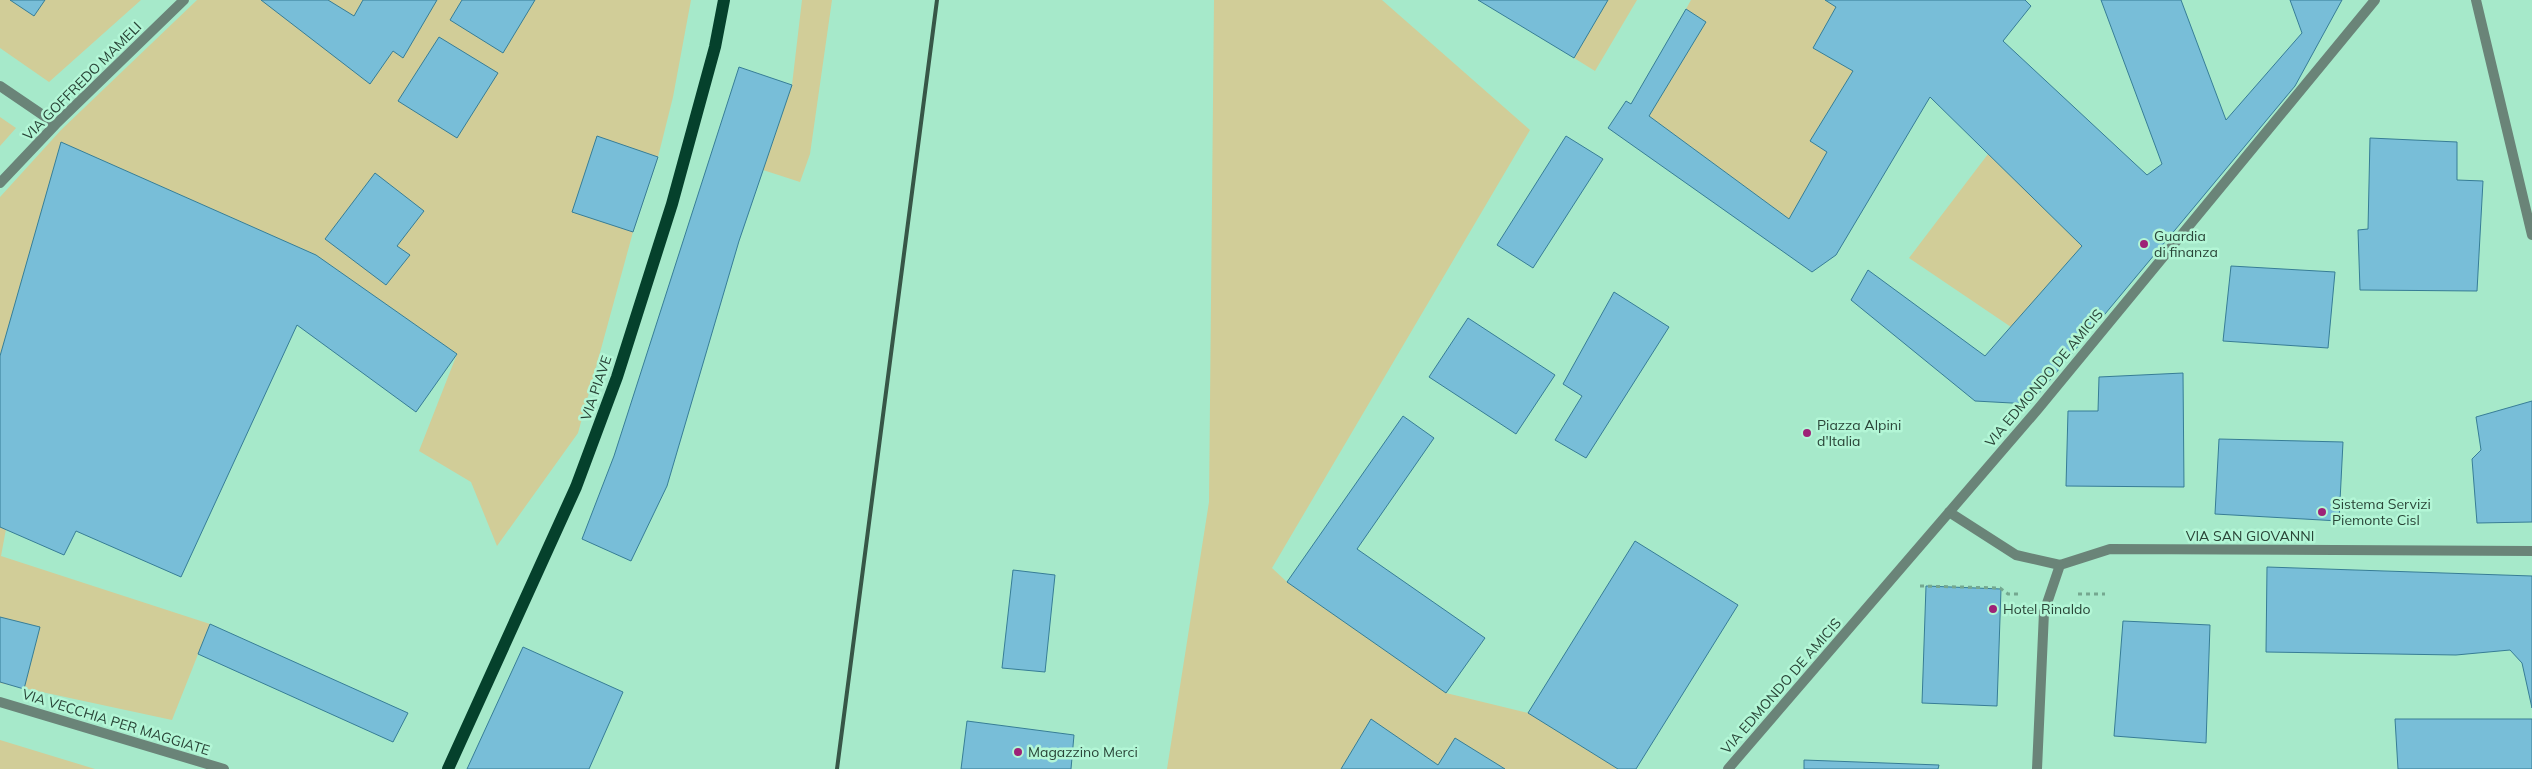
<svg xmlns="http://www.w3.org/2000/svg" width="2532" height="769" viewBox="0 0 2532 769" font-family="Mulish,sans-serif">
  <rect width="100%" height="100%" fill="#a6e9ca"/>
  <path fill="#d1cd98" d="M0,0H141L49,82L0,48Z
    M197,0H691L673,97L658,157L633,232L578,433L497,546L471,482L419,451L457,354L316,255L61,142L0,356V197L61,130Z
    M802,0H832L810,154L800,182L763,170L792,85Z
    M1214,0H1382L1530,130L1272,568L1287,582L1446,693L1528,713L1618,769H1167L1209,502Z
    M1608,0H1637L1595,71L1574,58Z
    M1691,0H1825L1836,7L1813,48L1853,71L1810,141L1827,152L1789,219L1649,116L1706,22L1686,9Z
    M0,117L16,128L0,146Z
    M1988,154L2082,246L2011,327L1909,258Z
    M0,527L6,529L1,556L210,624L172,720L0,683Z
    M0,740L95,769H0Z"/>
  <path fill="#78bed8" stroke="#377d96" d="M10,0H45L34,16Z
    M261,0H328L354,16L363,0H437L403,58L393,51L370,84Z
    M462,0H535L503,53L450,20Z
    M1478,0H1608L1574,58Z
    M1825,0H2025L2031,6L2003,41L2147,175L2162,164L2101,0H2181L2226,120L2302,33L2290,0H2342L2295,86L2030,404L1975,401L1851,300L1868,270L1985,356L2082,246L1930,97L1836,255L1812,272L1608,128L1626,101L1631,104L1686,9L1706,22L1649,116L1789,219L1827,152L1810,141L1853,71L1813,48L1836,7Z
    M439,37L498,73L457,138L398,101Z
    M739,67L792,85L739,241L667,486L631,561L582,539L614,456Z
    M597,136L658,157L633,232L572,212Z
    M1566,136L1603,159L1533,268L1497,245Z
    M2370,138L2457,142V180L2483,181L2477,291L2360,290L2358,230L2368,229Z
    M61,142L316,255L457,354L416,412L297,325L181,577L76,531L64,555L0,527V356Z
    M375,173L424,211L397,246L410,255L386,285L325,239Z
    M2231,266L2335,272L2328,348L2223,341Z
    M1614,292L1669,327L1586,458L1555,440L1582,396L1563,384Z
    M1468,318L1555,375L1516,434L1429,377Z
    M2183,373L2184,487L2066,486L2068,411H2098L2099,377Z
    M2532,401V522L2477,523L2472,459L2481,450L2476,417Z
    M1403,416L1434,438L1357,549L1485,638L1446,693L1287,582Z
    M2219,439L2343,442L2339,521L2215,514Z
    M1635,541L1738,605L1636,769H1618L1528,713Z
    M2267,567L2532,576V708L2522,663L2510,650L2456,655L2266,652Z
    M1013,570L1055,575L1045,672L1002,668Z
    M1926,586L2001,589L1997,706L1922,703Z
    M0,617L40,627L24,689L0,682Z
    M2123,621L2210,625L2206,743L2114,736Z
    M210,624L408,713L393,742L198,654Z
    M523,647L623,692L589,769H467Z
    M1371,719L1438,765L1455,738L1505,769H1341Z
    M2395,719H2532V769H2398Z
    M967,721L1074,735L1071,769H961Z
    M1804,760L1939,765L1938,769H1804Z"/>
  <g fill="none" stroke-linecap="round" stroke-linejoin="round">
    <path stroke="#75a890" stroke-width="3" stroke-dasharray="4 4" stroke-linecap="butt" d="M1920,586L2000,588L2008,594H2021
      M2078,594H2105"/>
    <path stroke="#6a8478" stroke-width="10" d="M2476,0L2532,235
      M0,86L56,124
      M0,183L56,124L184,0
      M1949,512L2016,555L2060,565L2110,549L2532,551
      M0,702L224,769
      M1728,769L2038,409L2375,0
      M2037,769L2044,612L2060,565"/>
    <path stroke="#05412c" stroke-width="12" d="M448,769L576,487L617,377L672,204L715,47L724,0"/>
    <path stroke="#375647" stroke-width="4" d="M837,769L937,0"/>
  </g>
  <g fill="#9e2277" stroke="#b3f6d6" stroke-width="2">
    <circle cx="2144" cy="244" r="5"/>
    <circle cx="1807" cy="433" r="5"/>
    <circle cx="2322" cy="512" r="5"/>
    <circle cx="1993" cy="609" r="5"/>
    <circle cx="1018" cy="752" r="5"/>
  </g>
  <g text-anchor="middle" stroke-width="5" stroke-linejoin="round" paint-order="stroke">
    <g font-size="14" fill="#294437" stroke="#b3f6d6">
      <text transform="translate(82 81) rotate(-45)" y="5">VIA GOFFREDO MAMELI</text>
      <text transform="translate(2044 378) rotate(-50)" y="5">VIA EDMONDO DE AMICIS</text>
      <text transform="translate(596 388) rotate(-71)" y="5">VIA PIAVE</text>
      <text x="2250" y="541">VIA SAN GIOVANNI</text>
      <text transform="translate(1781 686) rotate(-49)" y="5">VIA EDMONDO DE AMICIS</text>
      <text transform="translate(116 722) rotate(17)" y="5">VIA VECCHIA PER MAGGIATE</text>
    </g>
    <g font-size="14" fill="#294437" stroke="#b3f6d6" text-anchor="start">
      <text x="2154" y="241">Guardia<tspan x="2154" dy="16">di finanza</tspan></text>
      <text x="1817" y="430">Piazza Alpini<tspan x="1817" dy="16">d'Italia</tspan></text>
      <text x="2332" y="509">Sistema Servizi<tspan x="2332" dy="16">Piemonte Cisl</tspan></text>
      <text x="2003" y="614">Hotel Rinaldo</text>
      <text x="1028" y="757">Magazzino Merci</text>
    </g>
  </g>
</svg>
